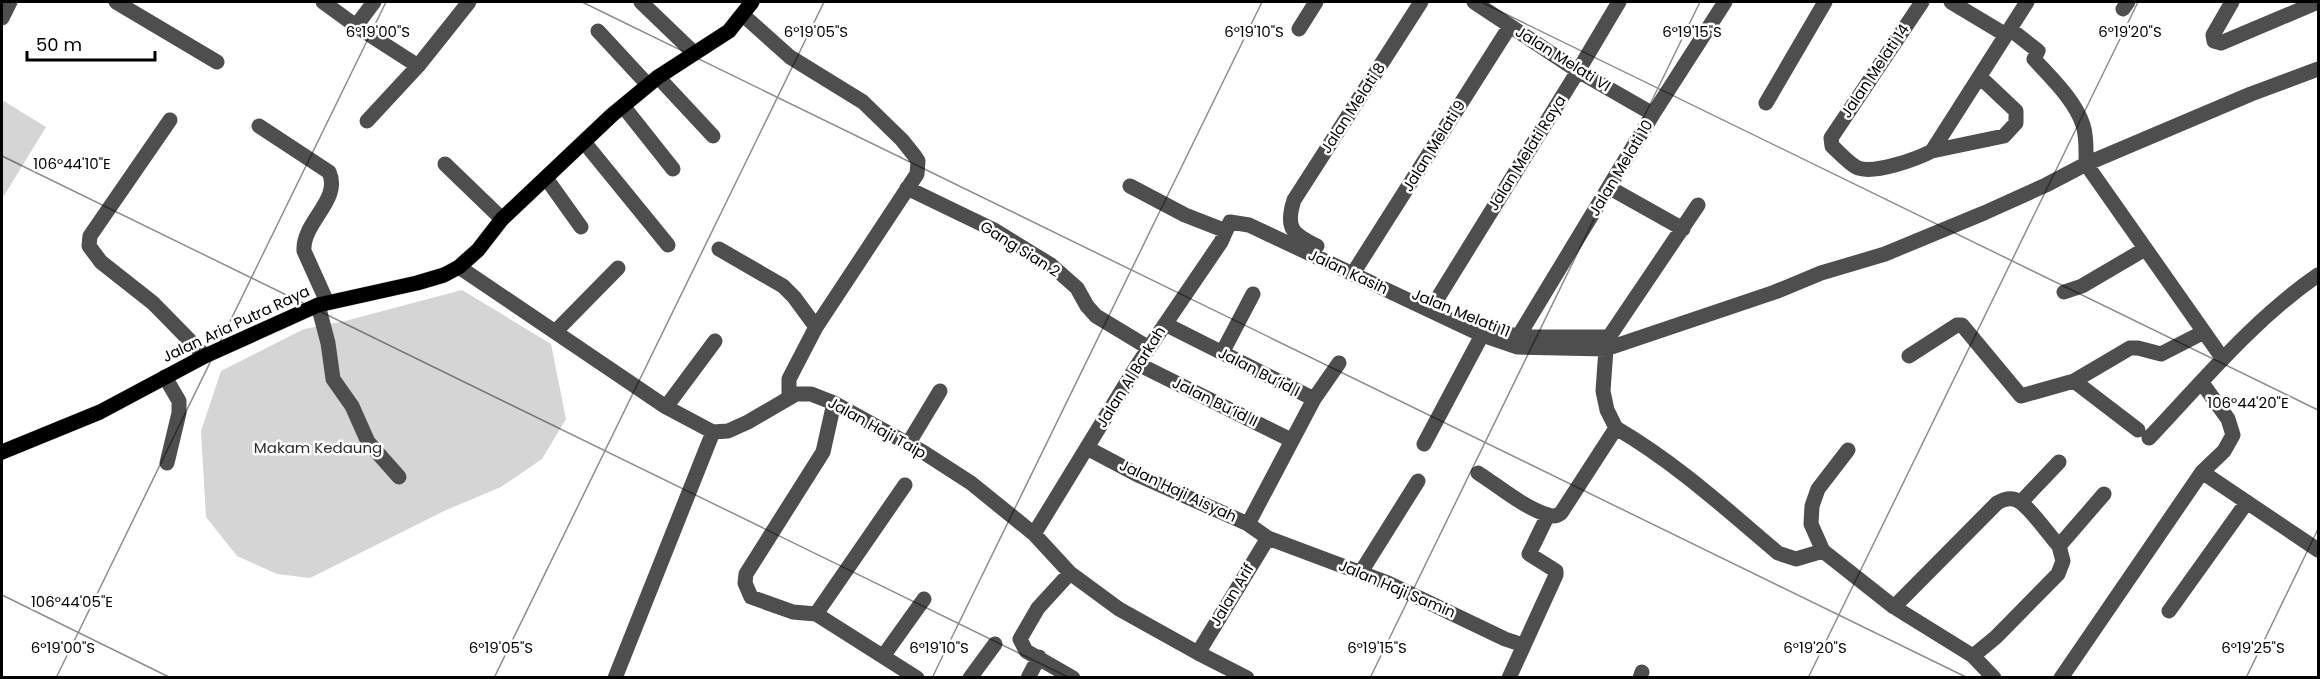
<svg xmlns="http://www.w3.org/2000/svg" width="2320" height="679" viewBox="0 0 2320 679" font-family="Poppins,sans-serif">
  <rect width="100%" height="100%" fill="#fff"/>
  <path fill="#d5d5d5" d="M2,100L46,127L2,199Z
    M462,290L551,344L566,419L542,459L501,487L444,511L310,578L277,574L237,556L206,517L201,431L221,371L304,329L345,321Z"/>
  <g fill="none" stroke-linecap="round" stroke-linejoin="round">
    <g stroke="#dbdbdb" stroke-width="16">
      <path id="major" d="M2,452L100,412L205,356L318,305L417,283L444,275L459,267L478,250L502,219L612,115L658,77L729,31L752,2"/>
    </g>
    <path stroke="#4e4e4e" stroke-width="15" d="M116,2L217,62
      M323,2L356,26L418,66
      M641,2L694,53
      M1474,2L1578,71L1653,114
      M1922,2L1831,138L1832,146C1840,153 1849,164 1858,168C1875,174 1917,159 1932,151L2027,2
      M1951,2L2006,35
      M2232,2L2213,35L2214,41L2221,43L2318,2
      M2123,9L2128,2
      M743,15L790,57L863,102L902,140L914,155L918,161L917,174L816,327L789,379V397
      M2,18L10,2
      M356,26L374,2
      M1299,29L1316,2
      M2010,29L2038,51L2034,59C2051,78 2075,100 2083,125C2087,137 2086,151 2086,164L2223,359
      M598,31L648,85
      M658,77L713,136
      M1766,103L1825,2
      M623,106L673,169
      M170,120L90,236L89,246L101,262L153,303L205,356
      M367,121L418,66L469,2
      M259,126L329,172C342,200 302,222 304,251L327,302
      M584,142L668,245
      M1932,151L2004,136L2016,123V111L1980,77
      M445,164L502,219
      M546,178L581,227
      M1130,186L1185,215L1226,231
      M907,188L994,230L1051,265L1077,288L1087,306L1096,316L1149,348
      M1610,188L1683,229
      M1317,246C1292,234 1285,228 1294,200L1421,2
      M719,249L783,286L794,297L816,327
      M459,267L666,407L713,432L728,431L748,422L796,394H811L834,403L923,452L971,483L1034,534L1070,573L1119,609L1198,653L1247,678
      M1357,267L1510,26
      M2064,292L2082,286L2145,249
      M1434,304L1578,71L1619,2
      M318,305L328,343L333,379L352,406L368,442L399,477
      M1165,324L1314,399L1339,363
      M1502,331L1518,337H1609L1698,205
      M555,332L618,268
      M1518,337L1653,114L1725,2
      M1222,353L1253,294
      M1909,356L1957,325H1962L2021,396L2074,381L2130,348H2138L2161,354L2204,332
      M1138,364L1291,440
      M165,377L179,401V413L167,463
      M2074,381L2138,430
      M834,403L823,452L746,574L745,583L751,597L793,612L816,614L917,678
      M666,407L715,341
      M1616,428C1676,463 1726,509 1778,553L1796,559L1823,551
      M2149,438C2203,381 2254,319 2318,275
      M908,444L940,391
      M1424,444L1482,335
      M1087,448L1140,476L1248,524L1268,538L1388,583L1505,639L1523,645
      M1848,450L1818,489L1812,506L1811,524L1823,551L1894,607L1973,656L1996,637L2058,574L2063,561L2059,546L2104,494
      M2202,472L2318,550
      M1478,473C1500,487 1523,507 1548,515C1553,517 1557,516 1561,513L1616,428L1607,410L1603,391L1606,349
      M2021,502L2059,462
      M1248,524L1314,399
      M1034,534L1138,364L1221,242L1230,222L1249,225L1482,335L1517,347L1606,349L1775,292L1821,273L1885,254L1984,213L2046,185L2086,164L2251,94L2318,69
      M1361,572L1418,481
      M1070,573L1038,608L1020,639L1026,651L1073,678
      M1894,607L1997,503C2004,499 2012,496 2020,502C2031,509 2049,535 2059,546
      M2169,611L2247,502
      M816,614L905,485
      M1198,653L1268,538
      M884,655L924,599
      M1973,656L1994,678
      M615,678L713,432
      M970,678L995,644
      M1028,678L1039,657
      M1509,678L1556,575V571L1529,554L1548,515
      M1640,678L1642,672
      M2061,678L2202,472L2224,451L2233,435L2228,419L2202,383"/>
    <use href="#major" stroke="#000" stroke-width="15"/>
  </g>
  <path fill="none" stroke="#000" stroke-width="1.5" stroke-opacity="0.45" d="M582,2L1968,678M1481,2L2318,410M2,156L1070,678M2,595L171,678M56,678L386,2M494,678L824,2M932,678L1262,2M1370,678L1700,2M1808,678L2138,2M2246,678L2318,529"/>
  <g text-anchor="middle" stroke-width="5" stroke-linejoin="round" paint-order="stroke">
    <g font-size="15" fill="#000" stroke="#fff">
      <text transform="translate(1563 59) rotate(32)" y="5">Jalan Melati VI</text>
      <text transform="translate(1875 71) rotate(-56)" y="5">Jalan Melati 14</text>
      <text transform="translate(1353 108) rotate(-57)" y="5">Jalan Melati 8</text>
      <text transform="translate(1434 146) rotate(-58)" y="5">Jalan Melati 9</text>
      <text transform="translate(1527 153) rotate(-58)" y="5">Jalan Melati Raya</text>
      <text transform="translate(1621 168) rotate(-59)" y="5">Jalan Melati 10</text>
      <text transform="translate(1020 249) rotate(32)" y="5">Gang Sian 2</text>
      <text transform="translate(1348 272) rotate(25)" y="5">Jalan Kasih</text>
      <text transform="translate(1461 313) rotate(22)" y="5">Jalan Melati 11</text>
      <text transform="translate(236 324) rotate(-25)" y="5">Jalan Aria Putra Raya</text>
      <text transform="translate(1259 372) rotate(27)" y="5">Jalan Bu’id I</text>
      <text transform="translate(1131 377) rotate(-58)" y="5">Jalan Al Barkah</text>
      <text transform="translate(1215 402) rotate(26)" y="5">Jalan Bu’id II</text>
      <text transform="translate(877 428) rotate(29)" y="5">Jalan Haji Taip</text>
      <text transform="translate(1178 491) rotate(25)" y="5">Jalan Haji Aisyah</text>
      <text transform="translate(1397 589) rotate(23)" y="5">Jalan Haji Samin</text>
      <text transform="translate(1232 595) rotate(-59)" y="5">Jalan Arif</text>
    </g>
    <g font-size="15" fill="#2c2c2c" stroke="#fff">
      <text x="318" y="453">Makam Kedaung</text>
    </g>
  </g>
  <g font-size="15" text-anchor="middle" fill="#000" stroke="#fff" stroke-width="5" stroke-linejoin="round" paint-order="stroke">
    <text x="378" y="37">6°19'00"S</text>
    <text x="816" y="37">6°19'05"S</text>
    <text x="1254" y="37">6°19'10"S</text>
    <text x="1692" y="37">6°19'15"S</text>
    <text x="2130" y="37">6°19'20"S</text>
    <text x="72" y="169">106°44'10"E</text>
    <text x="2248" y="408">106°44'20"E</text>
    <text x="72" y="607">106°44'05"E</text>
    <text x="63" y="653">6°19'00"S</text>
    <text x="501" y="653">6°19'05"S</text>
    <text x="939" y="653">6°19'10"S</text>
    <text x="1377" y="653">6°19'15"S</text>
    <text x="1815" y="653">6°19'20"S</text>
    <text x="2253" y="653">6°19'25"S</text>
  </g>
  <rect width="2320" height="679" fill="none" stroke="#000000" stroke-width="6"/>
  <path d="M27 51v9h128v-9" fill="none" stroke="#000000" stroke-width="3"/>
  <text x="36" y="51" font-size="18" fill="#000000" stroke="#ffffff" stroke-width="4.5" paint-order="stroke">50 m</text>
</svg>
